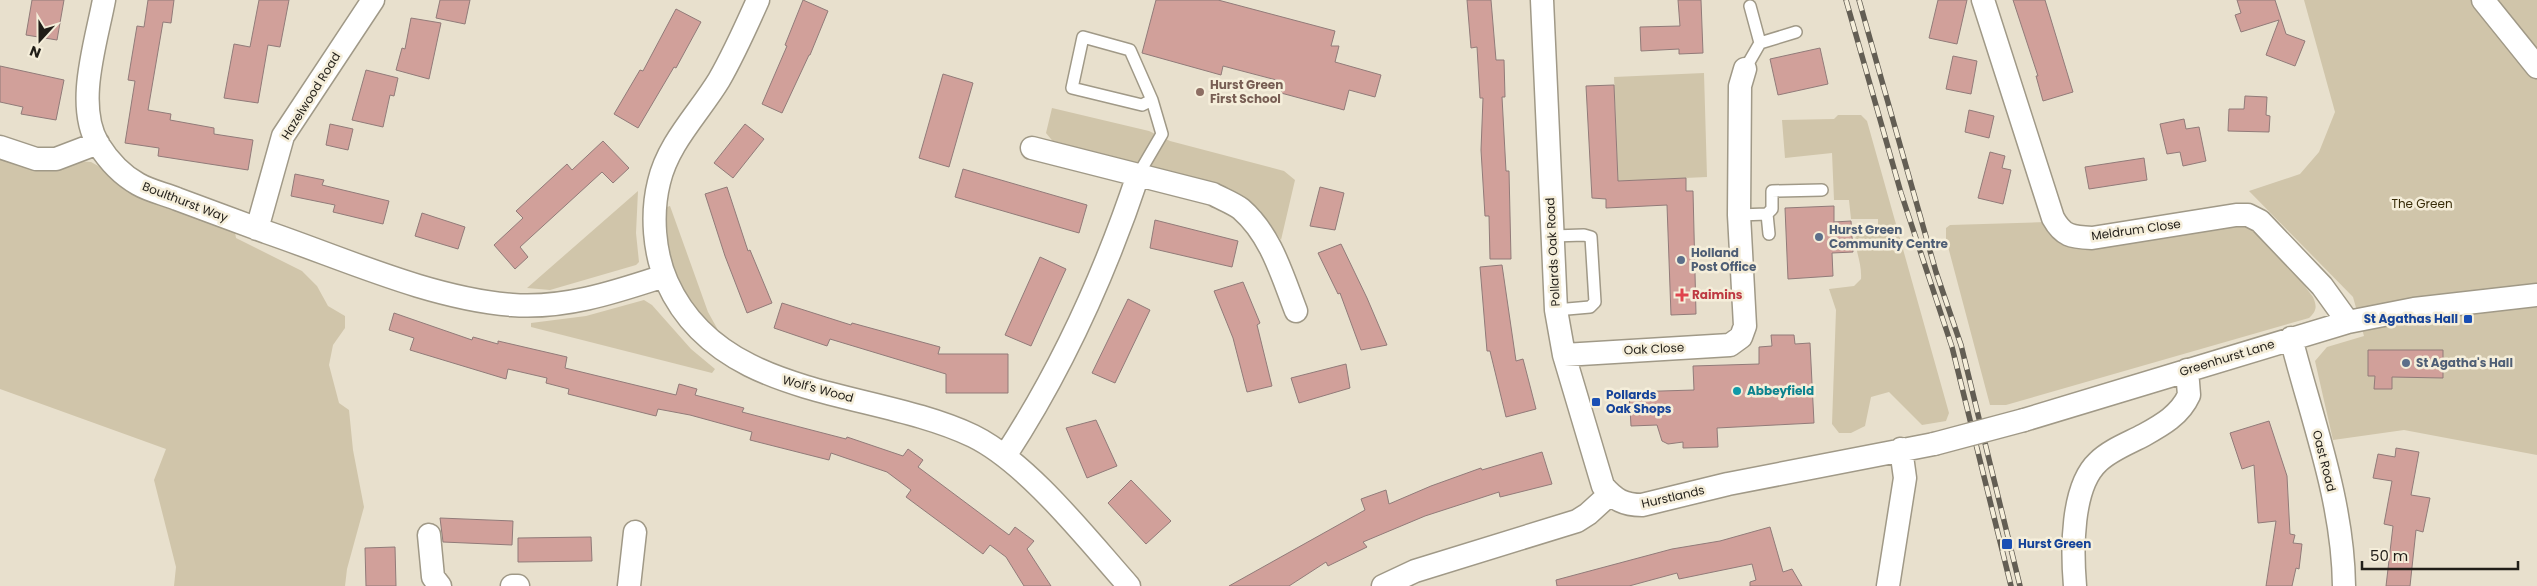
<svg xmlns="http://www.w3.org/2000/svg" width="2537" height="586" viewBox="0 0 2537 586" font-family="Poppins,sans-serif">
  <rect width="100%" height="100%" fill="#e8e0cd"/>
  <path fill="#d0c5aa" d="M2304,0H2537V455L2404,430L2333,440L2315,361L2327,347L2364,336L2353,297L2249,191L2300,174L2319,152L2335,112Z
    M1704,73L1707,177L1618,181L1614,77Z
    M1052,108L1149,131L1170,141L1284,171L1295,180L1281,240L1260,210L1241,196L1214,183L1055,144L1046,133Z
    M1838,115H1861L1867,121L1949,413L1946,421L1922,425L1889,392L1871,397L1865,426L1851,433H1839L1832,424L1836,310L1829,289L1854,286L1861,279C1862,264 1856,253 1855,238L1861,231L1872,233L1878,229V219H1851L1849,200H1834L1832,153L1785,158L1782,120L1834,119Z
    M0,156L91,162L102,168L122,186L235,232L236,238L302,271L317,286L328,306L345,316V328L333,345L329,365L339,403L349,410L353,450L364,507L347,569L345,586H174L176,567L154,480L166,449L0,389Z
    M638,191L636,233L639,262L636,265L550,290L527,288Z
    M670,206L708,312L718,330C677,301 665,255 667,207Z
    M2046,222L2053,232L2236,222C2272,234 2290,268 2313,297C2317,306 2317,311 2309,318L2006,405H1990L1946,239V228L1950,225Z
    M644,300L652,305L691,349L715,369L712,373L531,327V323L586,316Z"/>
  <path fill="#d1a09a" stroke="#917b79" d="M32,0H64L57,40L26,35Z
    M148,0H174L171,23L163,22L148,110L171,114L170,120L214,128V134L253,140L248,170L158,156L159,148L125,143L135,81L128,80L137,26L144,27Z
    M259,0H289L280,47L268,45L258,103L224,98L234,44L250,47Z
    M440,0H470L465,24L436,18Z
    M803,0L828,11L810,55H809L782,113L762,104L787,46L785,45Z
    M1156,0H1218L1335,31L1331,46H1339L1335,62L1381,75L1375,97L1349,90L1344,110L1281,93L1284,82L1223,66L1221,75L1142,53Z
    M1467,0H1491L1496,60H1504L1505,97H1502L1506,171H1509L1511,259H1490L1489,216H1485L1481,150L1483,98H1480L1477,47L1471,48Z
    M1678,0H1701L1703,53L1679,54V49L1641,51L1640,27L1680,26Z
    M1938,0H1967L1957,44L1929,38Z
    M2013,0H2045L2073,92L2043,101L2036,76H2038Z
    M2237,0H2275L2286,34L2305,41L2295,66L2266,55L2279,20L2241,32L2235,15L2241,13Z
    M676,9L701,22L676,68L674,67L638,128L614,114L640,70L643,71Z
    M411,18L441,23L429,79L396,70L402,48L405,49Z
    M1820,48L1828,84L1778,95L1770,59Z
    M1953,56L1977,61L1971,94L1946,89Z
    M0,66L64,80L56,120L21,114L23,107L0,102Z
    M366,70L398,78L394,96L390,95L383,127L352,120Z
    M943,74L973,83L949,167L919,158Z
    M1614,85L1618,181L1686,178V191H1693L1696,314L1671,315L1667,205L1606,208V199L1592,198L1586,86Z
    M2245,96L2267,97L2266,115L2270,116L2269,132L2228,131L2229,109H2244Z
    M1969,110L1994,116L1989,138L1965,132Z
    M2184,119L2186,129L2199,127L2206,161L2183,166L2180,152L2167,154L2160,124Z
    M330,124L353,129L348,150L326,145Z
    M745,124L764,139L733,178L714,163Z
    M603,141L629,168L613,183L602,172L520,247L528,257L515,269L494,245L523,218L516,211L567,164L572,170Z
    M1990,152L2005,156L2002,168L2011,170L2003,204L1978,198Z
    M2144,158L2147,180L2089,189L2085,167Z
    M963,169L1087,205L1079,233L955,197Z
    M295,174L324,180L322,185L389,201L383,224L333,212L335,205L291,196Z
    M727,187L748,251L750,250L772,303L747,313L725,256L705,194Z
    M1320,187L1344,193L1335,230L1310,226Z
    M1834,206V222L1851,221L1853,252L1832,253L1833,276L1788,279L1785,208Z
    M422,213L465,227L458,249L415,236Z
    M1155,220L1238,241L1232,267L1150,248Z
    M1341,244L1367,298L1387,345L1361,350L1340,293L1338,294L1318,253Z
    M1040,257L1066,269L1031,346L1005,335Z
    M1502,265L1516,361L1523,359L1536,409L1506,417L1490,351H1487L1480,267Z
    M1243,282L1260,323L1257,325L1272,386L1247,392L1233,338L1214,291Z
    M1128,299L1150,310L1115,383L1092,373Z
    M782,303L851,325L852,323L940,347L938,354H1008V393H946V374L830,339L827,346L774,328Z
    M394,313L472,340L473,337L498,344V341L567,357L565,368L676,395L679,384L697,389L695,395L744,408L742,412L846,439L847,437L903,456L908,449L923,460L918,467L1009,535L1015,527L1034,541L1027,549L1051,586H1024L1006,557L990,545L983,554L906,497L911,490L887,472L831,453L829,460L750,440L752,432L690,415L658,409L656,416L568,394L569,389L546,383L547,378L508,369L506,379L410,350L414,338L389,330Z
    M1771,335H1794L1795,344L1810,343L1814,423L1717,428L1718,447L1683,448V442L1668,444L1662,441L1657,425L1631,426L1629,392L1694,390L1693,366L1759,364V347L1772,346Z
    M2368,350H2443V378L2392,377V389H2374L2375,376H2368Z
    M1346,364L1350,388L1299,403L1291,378Z
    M1096,420L1117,466L1087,478L1066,428Z
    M2269,421L2287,476L2290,534L2295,535L2293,543L2302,544L2299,569L2296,568L2292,586H2266L2276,521L2258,523L2254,465L2242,469L2230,433Z
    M2396,448L2419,452L2411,495L2430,498L2423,532L2416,530L2410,586H2386L2393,526L2384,524L2392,481L2373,478L2378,454L2395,457Z
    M1542,452L1552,484L1500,497L1499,492L1425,516L1363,542L1367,547L1328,566L1326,562L1289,586H1229L1365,510L1361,499L1386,490L1389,504L1431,486L1481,468L1482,470Z
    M1131,480L1171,521L1146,544L1108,503Z
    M440,518L513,521L512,545L443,542Z
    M1770,527L1783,572L1792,569L1802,586H1750V582L1756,580L1752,564L1679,579L1677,573L1629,586H1557L1556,580L1672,549L1720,541Z
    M591,537L592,561L518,562V538Z
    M395,547L396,586H366L365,548Z"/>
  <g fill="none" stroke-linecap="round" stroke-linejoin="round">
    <g stroke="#a09987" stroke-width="14">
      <path id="service" d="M1760,43L1796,32
        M1745,69L1760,43L1750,6
        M1138,175L1162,134L1152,100L1130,50L1083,37L1072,88L1142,105L1152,100
        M1767,214L1772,209V191L1822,190
        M1739,215L1767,214L1769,234
        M1553,236L1584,235L1591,237L1595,302L1590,307L1556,310"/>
    </g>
    <g stroke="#a09987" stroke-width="25">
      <path id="minor" d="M104,0C96,43 75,105 98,144C108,160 122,175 138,184C150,191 165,194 177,199C207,210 236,221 266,232C345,259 429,298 512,305C565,309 615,292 664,276
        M758,0C746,27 734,54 719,80C699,113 668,143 659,182C651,214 654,253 667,282C720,401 872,388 973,436C1028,463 1087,539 1129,586
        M1542,0L1556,310L1564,355L1603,486C1615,500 1624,505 1642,505L1728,484L1934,444
        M1983,0L2053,218C2063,236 2071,237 2092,238L2236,215H2248L2260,221L2322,286L2348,322
        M2483,0L2537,67
        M0,147L36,159H56L98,143
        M1032,148L1213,194C1222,199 1233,203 1241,209C1271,235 1282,275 1296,311
        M257,229L283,136L373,0
        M2291,338C2312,420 2343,500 2344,586
        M1564,355L1730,345L1741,337L1745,326L1739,215L1740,86L1745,69
        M2024,420L2348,322L2414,309L2537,295
        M1005,456C1062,369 1105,274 1138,175
        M429,535L433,577L440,586
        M512,586H518
        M629,586L635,532
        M1383,586L1415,571L1577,521L1588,514L1610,494
        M1888,586L1905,478L1901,449
        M2075,586C2072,551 2071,487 2098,462C2110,450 2129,443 2144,435C2162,425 2180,415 2189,395L2187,370"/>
    </g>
    <use href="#service" stroke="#fff" stroke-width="11"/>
    <use href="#minor" stroke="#fff" stroke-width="22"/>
    <g stroke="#635e54" stroke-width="5.5">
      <path id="rail" d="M1846,0L1901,193L1952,347L2011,586
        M1859,0L1936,272L1961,345L2020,586"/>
    </g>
    <use href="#rail" stroke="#f5eeda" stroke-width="4" stroke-dasharray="11" stroke-linecap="butt"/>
    <g stroke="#a09987" stroke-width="25" stroke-linecap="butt">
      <path id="minor-bridge" d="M1934,444L2024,420"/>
    </g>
    <use href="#minor-bridge" stroke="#fff" stroke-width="22"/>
  </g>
  <circle fill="#8d6e63" stroke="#f5eeda" stroke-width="2" cx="1200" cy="92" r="5"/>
  <g fill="#5c6f8a" stroke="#f5eeda" stroke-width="2">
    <circle cx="1819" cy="237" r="5"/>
    <circle cx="1681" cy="260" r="5"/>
    <circle cx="2406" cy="363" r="5"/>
  </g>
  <path fill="#e0444e" stroke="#f5eeda" stroke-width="2" d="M1679.5 287.5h5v5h5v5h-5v5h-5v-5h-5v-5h5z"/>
  <g fill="#1a4fb4" stroke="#f5eeda" stroke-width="2">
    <rect x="2463" y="314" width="10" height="10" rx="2.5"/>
    <rect x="1591" y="397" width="10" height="10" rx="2.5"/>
    <rect x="2001" y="538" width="12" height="12" rx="2.5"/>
  </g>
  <circle fill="#0f9aa8" stroke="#f5eeda" stroke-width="2" cx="1737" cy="391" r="5"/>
  <g text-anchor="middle" stroke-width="5" stroke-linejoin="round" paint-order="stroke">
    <g font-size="12" font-weight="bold" fill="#785e54" stroke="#f5eeda" text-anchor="start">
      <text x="1210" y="89">Hurst Green<tspan x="1210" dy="14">First School</tspan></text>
    </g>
    <g font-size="12" fill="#211e18" stroke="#f5eeda">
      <text transform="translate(311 96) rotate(-58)" y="4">Hazelwood Road</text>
      <text transform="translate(185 202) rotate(21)" y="4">Boulthurst Way</text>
      <text transform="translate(2136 230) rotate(-8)" y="4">Meldrum Close</text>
      <text transform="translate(1553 252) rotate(-93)" y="4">Pollards Oak Road</text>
      <text transform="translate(1654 349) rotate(-3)" y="4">Oak Close</text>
      <text transform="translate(2227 358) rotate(-17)" y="4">Greenhurst Lane</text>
      <text transform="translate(818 389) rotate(15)" y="4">Wolf's Wood</text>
      <text transform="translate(2324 461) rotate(76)" y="4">Oast Road</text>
      <text transform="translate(1673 497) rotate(-13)" y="4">Hurstlands</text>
    </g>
    <g font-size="12" fill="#382c08" stroke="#f5eeda">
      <text x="2422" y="208">The Green</text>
    </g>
    <g font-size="12" font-weight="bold" fill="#4e5e75" stroke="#f5eeda" text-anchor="start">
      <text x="1829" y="234">Hurst Green<tspan x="1829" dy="14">Community Centre</tspan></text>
      <text x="1691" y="257">Holland<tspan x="1691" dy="14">Post Office</tspan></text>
      <text x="2416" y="367">St Agatha's Hall</text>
    </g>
    <g font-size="12" font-weight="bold" fill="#be3a42" stroke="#f5eeda" text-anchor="start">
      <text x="1692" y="299">Raimins</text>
    </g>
    <g font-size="12" font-weight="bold" fill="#164399" stroke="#f5eeda" text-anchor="start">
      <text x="2458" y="323" text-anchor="end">St Agathas Hall</text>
      <text x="1606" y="399">Pollards<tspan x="1606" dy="14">Oak Shops</tspan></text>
      <text x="2018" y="548">Hurst Green</text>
    </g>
    <g font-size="12" font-weight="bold" fill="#0d838f" stroke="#f5eeda" text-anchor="start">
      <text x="1747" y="395">Abbeyfield</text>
    </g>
  </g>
  <g transform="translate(40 40) rotate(201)" stroke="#f5eeda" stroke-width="4" paint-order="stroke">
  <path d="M0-4L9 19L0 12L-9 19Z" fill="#211e18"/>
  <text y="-8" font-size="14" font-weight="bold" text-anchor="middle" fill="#211e18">N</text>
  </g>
  <path d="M2362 561v8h156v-8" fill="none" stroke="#211e18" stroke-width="2.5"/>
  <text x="2370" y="561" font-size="15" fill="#211e18" stroke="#f5eeda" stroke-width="4" paint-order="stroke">50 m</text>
</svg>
